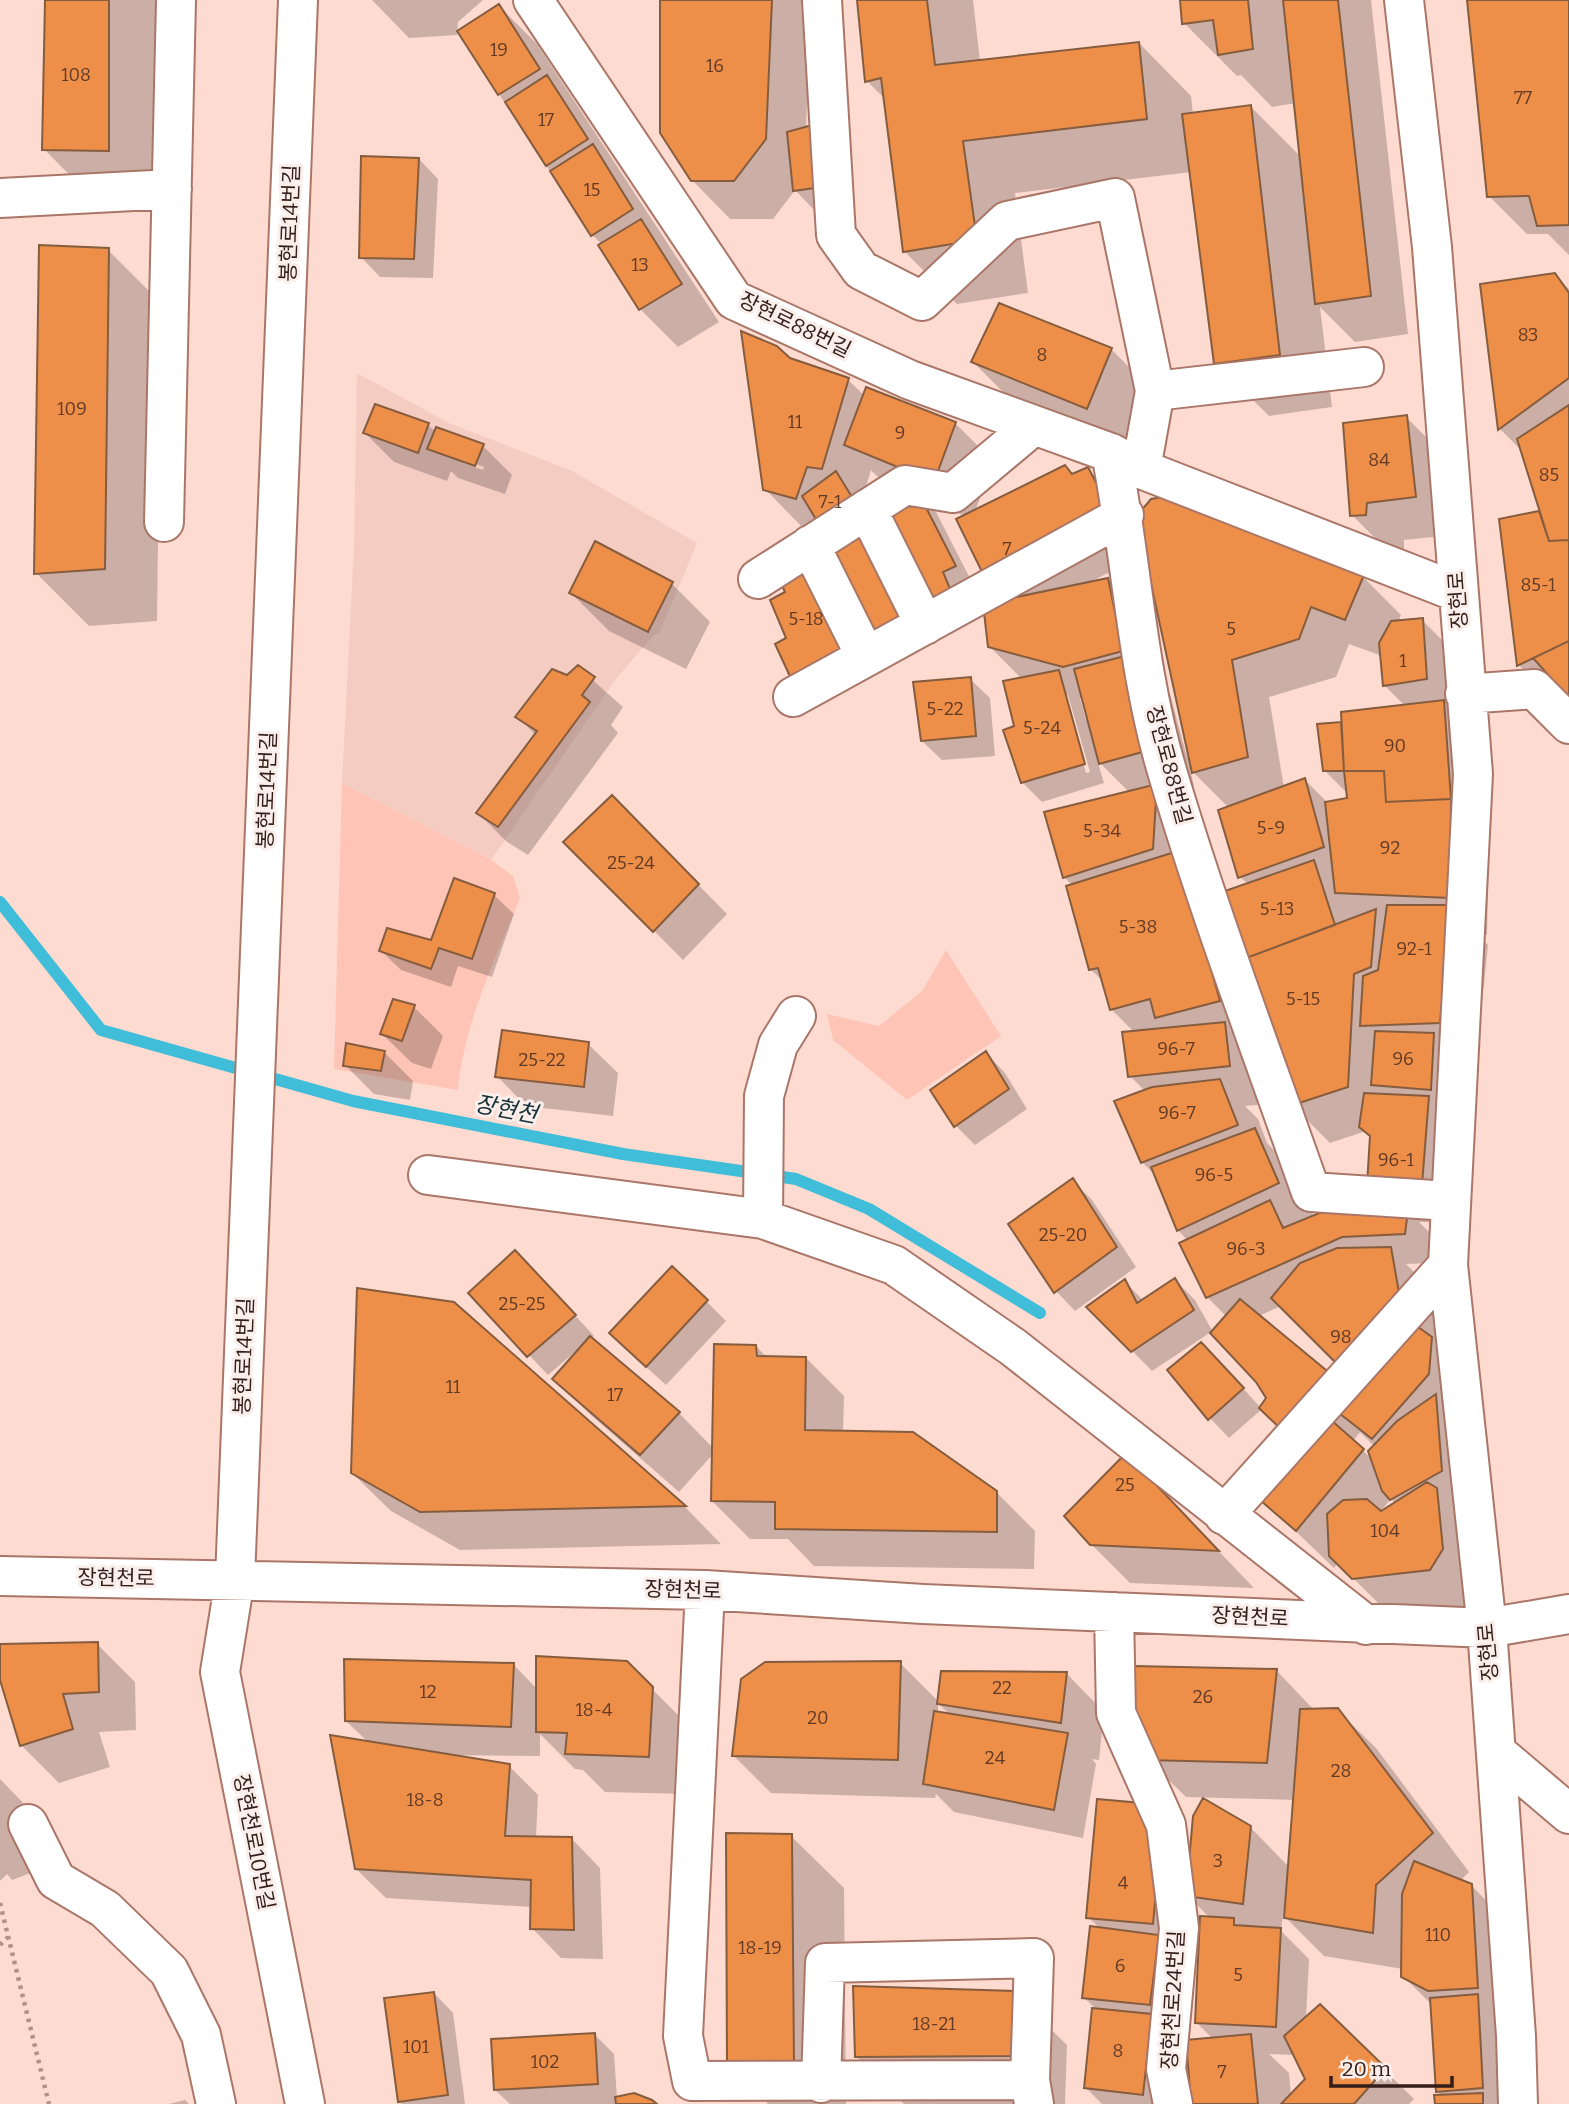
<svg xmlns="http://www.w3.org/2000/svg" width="1569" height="2104" viewBox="0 0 1569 2104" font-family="Bitter,'Noto Sans KR',serif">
  <rect width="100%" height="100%" fill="#fedbd1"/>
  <path fill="#f4ccc2" d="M357,373L449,423L572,471L697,543L660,632L652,637L615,680L491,860L342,783L354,546Z"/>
  <path fill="#fec5b6" d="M342,783L491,860L513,876L520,898C495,960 464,1023 458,1090L334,1069Z
    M946,950L1001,1036L907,1100L833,1040L827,1014L879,1026L922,991Z"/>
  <path fill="#0003" fill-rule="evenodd" d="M46,0H161V203L96,202L44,149Z
    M372,0H483L458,22L457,35L409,38Z
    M662,0H811L806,129L848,205L814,210L795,190L773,219H730L692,180Z
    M859,0H973L980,61L1139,43L1191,96L1193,115L1251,107L1302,158L1296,103L1272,107L1241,75L1237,76L1184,23L1181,0H1371L1408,334L1355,342L1320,307L1332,407L1269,416L1216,363L1191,172L1015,193L1028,293L957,304L905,252L886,100L867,81Z
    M1469,0H1569V255L1548,234H1527L1489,196Z
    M499,6L537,44L719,322L678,347L640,309L603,245L592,235L499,94Z
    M419,159L438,179L433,278L380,277L361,257Z
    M108,250L161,303L157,621L89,626L36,573Z
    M1555,275L1569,289V697L1557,703L1519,665L1539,513L1543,518L1523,452L1500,429L1482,285Z
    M1111,349L1149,387L1125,446L1011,400L973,362Z
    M789,360L848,380L865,396L955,423L993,461L975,512L1087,469L1126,507L1363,577L1401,615L1398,622L1422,620L1460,658L1489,838L1487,935H1478L1488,945L1460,1222H1419L1437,1240L1434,1263L1406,1264L1429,1287L1436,1344L1469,1377L1468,1608L1392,1617L1338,1563L1334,1568L1264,1501L1306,1452L1262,1409L1229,1438L1210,1418L1220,1363L1261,1408L1268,1398L1257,1381L1211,1332L1152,1371L1089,1307L1125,1282L1144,1301L1175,1280L1195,1300L1213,1332L1227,1317L1207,1297L1188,1241L1178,1230L1156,1176L1142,1162L1145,1091L1130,1076L1135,1033L1111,1009L1104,982L1090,969L1073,886L1064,877L1130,793L1097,760L1104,783L1042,802L1022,782L1016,727L1022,679L990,647L1009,600L966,516L923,499L936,512L974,586L950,627L884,483L871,470L861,503L803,528L765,489ZM1146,554L1190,756L1187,757L1170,694L1159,683L1146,618L1108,579L1090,582ZM1349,644L1382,656L1384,685L1406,707L1344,727L1341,724L1325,771L1348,794L1349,799L1328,803L1305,780L1284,788L1269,697L1336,677ZM1064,695H1068L1090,772L1086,773ZM1080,698L1084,699L1089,719L1086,720ZM1190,769L1229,808L1240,877L1248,884L1292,1105L1330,1143L1366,1131L1372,1137L1396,1211L1314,1217L1292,1168L1267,1143L1258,1119L1245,1106L1267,1104L1164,794L1194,786ZM1281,1306L1363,1387L1335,1380L1259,1316ZM1360,1432L1375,1447L1373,1460L1353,1441ZM1391,1499L1396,1504L1378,1514Z
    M1406,417L1444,455L1453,535L1404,540V552L1390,553L1352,515Z
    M428,425L436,432L483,446L512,475L505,494L458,478L451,471L447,481L394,462L365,433ZM463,459L484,467L483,470L463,463Z
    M596,544L672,584L710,622L686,669L609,631L571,593Z
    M578,667L623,707L611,725L618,733L528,855L507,842L478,813L536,735L517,717Z
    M970,679L990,698L995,756L942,760L922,741Z
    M612,797L727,914L683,960L566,842Z
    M494,895L514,914L492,977L458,966L451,987L401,970L381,951L432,942Z
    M414,1007L443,1036L431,1069L412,1063L382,1034Z
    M588,1044L618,1073L613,1116L526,1106L497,1076Z
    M384,1052L413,1081L410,1100L374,1094L345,1065Z
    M986,1053L1005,1073L1027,1109L975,1145L956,1126Z
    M1073,1181L1092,1200L1136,1267L1075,1311L1056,1291Z
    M535,1272L594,1336L590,1339L679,1413L713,1448L756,1346L767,1358H806L844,1396L843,1433L996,1492L1035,1531L1034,1569L814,1566L788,1539H750L712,1501L713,1454L679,1492L592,1416L554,1379L576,1351L548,1375L529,1355Z
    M706,1301L726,1321L666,1385L631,1353Z
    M454,1303L685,1507L721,1544L460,1550L391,1511L352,1473Z
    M1163,1493L1254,1588L1130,1583L1091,1544Z
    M97,1644L135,1682L136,1730L99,1732L110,1767L59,1783L21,1745L0,1674V1646Z
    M626,1663L690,1727L687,1794L605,1792L583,1770L575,1769L540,1734V1756L439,1755L509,1766L538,1795L536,1838H571L600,1868L603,1959L561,1958L532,1928V1907L386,1898L356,1869L369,1743L346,1721L513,1664L537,1689Z
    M900,1663L939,1702L1067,1674L1104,1712L1099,1760L1092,1759L1096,1764L1083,1838L954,1812L936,1794L935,1798L771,1793L733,1755ZM938,1703L951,1716L938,1713Z
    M1276,1670L1314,1710H1337L1376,1748L1469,1872L1460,1881L1471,1885L1509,1924L1519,2104H1436L1443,2097L1437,2091L1433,2006L1403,1976V1969L1324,1956L1283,1915L1281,1931L1309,1959L1306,2018L1320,2006L1414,2099L1409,2104H1193L1213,2039L1196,2022L1210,1918L1187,1895L1163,2104H1102L1086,2088L1094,2007L1083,1997L1101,1929L1088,1917L1189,1881L1250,1827L1289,1867L1295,1800L1186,1797L1147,1759ZM1269,2054L1295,2055L1307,2079L1291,2096L1289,2073Z
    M0,1779L30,1810L49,1866L12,1880L7,1874L0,1881Z
    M791,1836L844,1888L846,2104H768L729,2064Z
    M434,1993L453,2013L465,2104H402L399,2101Z
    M1014,1993L1067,2045L1065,2104H904L857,2057Z
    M595,2035L614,2054L617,2098L654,2104H510L495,2090Z
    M185,2100L189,2104H169Z"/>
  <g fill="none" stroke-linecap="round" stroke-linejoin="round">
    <path stroke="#40bdd8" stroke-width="12" d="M0,902L101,1030L353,1101L623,1154L796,1179L869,1209L1040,1313"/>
  </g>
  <path fill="#ed8f49" stroke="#865c3f" stroke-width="2" d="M45,0H109V151L42,150Z
    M660,0H772L766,139L734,181H691L660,133Z
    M857,0H927L935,65L1139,42L1147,119L963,141L977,240L903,252L881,78L865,82Z
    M1180,0H1248L1253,49L1218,55L1213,20L1182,24Z
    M1283,0H1338L1371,296L1315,304Z
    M1467,0H1569V225L1537,226L1529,196L1487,197Z
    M499,4L540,69L498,95L457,31Z
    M547,75L588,139L546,166L505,102Z
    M1251,105L1280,355L1214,364L1182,114Z
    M823,122L829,186L793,191L787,132Z
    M593,144L633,209L591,236L550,171Z
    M361,156L419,158L414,259L359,258Z
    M641,219L682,284L639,310L598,245Z
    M39,245L109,248L105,569L34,574Z
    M1555,273L1569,293V378L1498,430L1480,284Z
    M999,303L1112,348L1087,409L971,362Z
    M741,331L777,346L790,358L849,378L822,469L807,467L796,499L763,490Z
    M866,387L956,422L934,482L844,445Z
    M375,404L429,423L418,453L363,433Z
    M1569,405V540L1549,541L1517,439Z
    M1407,415L1416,497L1367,503L1366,515L1350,516L1343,423Z
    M436,427L484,444L475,466L427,449Z
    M1065,465L1072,474L1088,467L1112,514L985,578L956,519Z
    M836,471L858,507L823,531L802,496Z
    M917,490L956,566L943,572L953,596L929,608L878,510Z
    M1168,496L1364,575L1345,620L1311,607L1299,639L1232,660L1248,757L1192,773L1139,528L1140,512L1151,499Z
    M1539,511L1549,541L1569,540V641L1517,666L1499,519Z
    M863,523L909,620L870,642L822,546Z
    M595,541L673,582L648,632L569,593Z
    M806,560L850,655L794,685L775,644L786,638L770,600L785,592L777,574Z
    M1108,578L1123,651L1063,667L988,647L983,604Z
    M1423,618L1427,679L1383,686L1379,643L1391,621Z
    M1569,641V698L1533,658Z
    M1133,654L1157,748L1099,764L1074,669Z
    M578,665L595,677L582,695L590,702L498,827L476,813L537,731L515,717L552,669L567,675Z
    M1059,670L1085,764L1021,783L1003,730L1014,726L1003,681Z
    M971,677L976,736L921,741L913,682Z
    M1444,700L1451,799L1386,802L1384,771H1344L1341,712Z
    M1341,722L1344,771H1323L1317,724Z
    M1344,771H1384L1386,802L1451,799L1450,898L1335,893L1325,802L1347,798Z
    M1305,778L1324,847L1238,878L1218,810Z
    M1157,784L1153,849L1063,878L1044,812Z
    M612,795L699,884L653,932L563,842Z
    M1178,851L1220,1001L1155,1018L1150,999L1110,1010L1098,968L1089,970L1066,886Z
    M1314,860L1335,925L1241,960L1219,893Z
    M454,878L495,893L472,959L439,948L431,969L379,951L387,928L431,940Z
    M1387,905H1451L1440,1023L1360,1026L1363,976L1378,970Z
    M1376,909L1371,967L1354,974L1348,1087L1290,1106L1241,960Z
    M393,999L415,1005L402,1041L380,1034Z
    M1225,1022L1230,1066L1128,1077L1122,1032Z
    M502,1030L589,1042L584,1087L495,1077Z
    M1375,1031L1434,1033L1431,1090L1371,1085Z
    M346,1043L385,1051L381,1071L343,1066Z
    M986,1051L1009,1089L954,1127L930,1090Z
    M1220,1079L1238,1125L1141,1163L1114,1101L1152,1087Z
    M1364,1093L1429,1096L1422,1185H1367L1370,1136L1359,1127Z
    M1255,1128L1279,1183L1177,1231L1151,1167Z
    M1073,1178L1117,1247L1054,1293L1008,1224Z
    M1270,1200L1283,1228L1334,1207L1408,1210L1405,1234L1342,1237L1206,1298L1179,1243Z
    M1391,1247L1401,1304L1343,1370L1271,1298L1300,1263L1337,1248Z
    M515,1250L576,1315L527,1357L468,1293Z
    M672,1266L708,1300L646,1367L609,1333Z
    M1175,1278L1194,1310L1131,1352L1086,1307L1125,1279L1137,1303Z
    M357,1288L454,1302L686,1506L420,1512L351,1473Z
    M1240,1299L1337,1379L1287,1435L1259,1408L1266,1398L1256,1382L1210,1333Z
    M1414,1324L1432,1337L1429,1374L1372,1439L1339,1413Z
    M590,1336L680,1412L640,1455L552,1379Z
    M1201,1342L1244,1388L1208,1420L1167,1370Z
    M714,1344L756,1345L757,1356L806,1357L805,1430L913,1432L997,1491V1532L775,1529V1502L711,1501Z
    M1436,1394L1442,1471L1390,1500L1382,1491L1368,1451L1397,1421Z
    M1331,1420L1364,1449L1296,1531L1261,1501Z
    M1126,1453L1219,1551L1090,1545L1064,1516Z
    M1427,1482L1437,1488L1443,1549L1430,1570L1352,1579L1329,1556L1327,1514L1343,1500L1367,1499L1381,1511Z
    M98,1642L99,1692L63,1694L73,1729L20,1746L0,1680V1644Z
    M536,1656L627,1661L653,1687L649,1757L565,1754L567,1733L536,1732Z
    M344,1659L514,1663L511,1727L345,1721Z
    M901,1661L898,1760L732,1756L741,1679L765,1662Z
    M1133,1666L1277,1669L1267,1763L1146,1760L1131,1725Z
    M941,1671L1067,1672L1061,1723L937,1704Z
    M1338,1708L1433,1833L1376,1885L1373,1933L1284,1918L1300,1709Z
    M934,1711L1068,1733L1054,1810L923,1784Z
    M330,1735L510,1764L505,1836L572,1837L574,1930L530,1929L531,1880L355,1869Z
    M1203,1798L1251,1826L1243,1904L1186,1896L1193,1816Z
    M1097,1799L1142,1803L1160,1848L1153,1924L1086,1918Z
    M726,1833L792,1834L794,2062L727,2065Z
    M1414,1861L1472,1884L1478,1988L1428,1991L1401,1977L1402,1894Z
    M1200,1916L1234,1918V1925L1281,1928L1276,2027L1195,2023Z
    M1090,1926L1159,1935L1150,2005L1082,1998Z
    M853,1986L1015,1991L1012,2056L855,2057Z
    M434,1992L448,2095L398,2102L384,1998Z
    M1478,1994L1483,2088L1436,2092L1430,1998Z
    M1320,2004L1386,2068L1354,2104H1281L1305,2079L1284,2036Z
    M1092,2008L1152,2014L1143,2095L1084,2088Z
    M595,2033L598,2084L494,2090L491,2039Z
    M1251,2034L1258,2104H1191L1186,2040Z
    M634,2093L652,2100L657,2104H616L615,2097Z
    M1483,2093V2104H1435L1434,2095Z"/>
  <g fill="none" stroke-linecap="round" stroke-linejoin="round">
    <g stroke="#aa7668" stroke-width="42">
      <path id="minor" d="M298,0L235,1579L220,1672L305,2104
        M533,0L734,300L910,380L1111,453L1141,469L1457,592
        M822,0L836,235L861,270L922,301L1007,221L1115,198L1155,391
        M1404,0L1432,247L1473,774L1448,1265L1487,1628L1516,2036L1518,2104
        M0,198L172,189
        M1111,453C1132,559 1136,667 1167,771C1209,913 1262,1052 1311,1192L1449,1201
        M1141,469L1155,391L1364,367
        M867,509L925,625
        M164,522L176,0
        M810,545L866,657
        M758,579L905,485L953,493L1033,426
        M1465,694L1534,689L1569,724
        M793,697L1124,515
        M428,1175L763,1219L894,1265L1013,1347L1366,1625
        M763,1219L764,1096L778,1045L796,1016
        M1224,1515L1448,1265
        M0,1576L705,1590L923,1604L1487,1628L1569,1614
        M705,1590L683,2036L692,2081L1030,2080L1034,2104
        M1114,1612L1116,1713L1166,1825L1179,1928L1166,2069L1173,2104
        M1496,1752L1569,1814
        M28,1824L56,1880L105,1909L169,1971L201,2035L216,2104
        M821,2083L825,1963L1034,1958L1030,2080"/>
    </g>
    <path stroke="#af9189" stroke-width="4.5" stroke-dasharray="3.5 5" stroke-linecap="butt" d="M0,1903L49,2104
      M0,1945L8,1937"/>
    <use href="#minor" stroke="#fff" stroke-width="38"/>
  </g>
  <g text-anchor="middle" stroke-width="6" stroke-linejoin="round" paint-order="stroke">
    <g font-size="18" fill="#623a25">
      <text x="499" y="56">19</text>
      <text x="715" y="72">16</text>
      <text x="76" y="81">108</text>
      <text x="1523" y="104">77</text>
      <text x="546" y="126">17</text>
      <text x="592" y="196">15</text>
      <text x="640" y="271">13</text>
      <text x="1528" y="341">83</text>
      <text x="1042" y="361">8</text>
      <text x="72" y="415">109</text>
      <text x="795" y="428">11</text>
      <text x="900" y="439">9</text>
      <text x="1379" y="466">84</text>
      <text x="1549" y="481">85</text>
      <text x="830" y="508">7-1</text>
      <text x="1007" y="555">7</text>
      <text x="1538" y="591">85-1</text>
      <text x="806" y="625">5-18</text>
      <text x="1231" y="635">5</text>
      <text x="1403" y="667">1</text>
      <text x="945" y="715">5-22</text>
      <text x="1042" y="734">5-24</text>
      <text x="1395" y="752">90</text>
      <text x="1271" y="834">5-9</text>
      <text x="1102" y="837">5-34</text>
      <text x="1390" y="854">92</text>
      <text x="631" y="869">25-24</text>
      <text x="1277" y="915">5-13</text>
      <text x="1138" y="933">5-38</text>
      <text x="1414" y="955">92-1</text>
      <text x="1303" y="1005">5-15</text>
      <text x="1176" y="1055">96-7</text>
      <text x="1403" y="1065">96</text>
      <text x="542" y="1066">25-22</text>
      <text x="1177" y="1119">96-7</text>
      <text x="1396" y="1166">96-1</text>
      <text x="1214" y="1181">96-5</text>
      <text x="1063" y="1241">25-20</text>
      <text x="1246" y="1255">96-3</text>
      <text x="522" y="1310">25-25</text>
      <text x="1341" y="1343">98</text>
      <text x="453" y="1393">11</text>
      <text x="615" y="1401">17</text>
      <text x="1125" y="1491">25</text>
      <text x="1385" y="1537">104</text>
      <text x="1002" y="1694">22</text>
      <text x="428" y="1698">12</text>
      <text x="1203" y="1703">26</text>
      <text x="594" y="1716">18-4</text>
      <text x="818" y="1724">20</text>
      <text x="995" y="1764">24</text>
      <text x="1341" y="1777">28</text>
      <text x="425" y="1806">18-8</text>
      <text x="1218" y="1867">3</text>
      <text x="1123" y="1889">4</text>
      <text x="1438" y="1941">110</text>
      <text x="760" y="1954">18-19</text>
      <text x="1120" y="1972">6</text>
      <text x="1238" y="1981">5</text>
      <text x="934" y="2030">18-21</text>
      <text x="416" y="2053">101</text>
      <text x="1118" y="2057">8</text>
      <text x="545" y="2068">102</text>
      <text x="1222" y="2078">7</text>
    </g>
    <g font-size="21" fill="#331e19" stroke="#faeeeb">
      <text transform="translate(290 223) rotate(-88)" y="7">봉현로14번길</text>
      <text transform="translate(795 325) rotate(26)" y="7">장현로88번길</text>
      <text transform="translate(1458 600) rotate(-94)" y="7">장현로</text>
      <text transform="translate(1169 765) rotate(75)" y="7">장현로88번길</text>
      <text transform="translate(267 790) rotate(-88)" y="7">봉현로14번길</text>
      <text transform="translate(244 1356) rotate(-88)" y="7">봉현로14번길</text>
      <text transform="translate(116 1578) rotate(1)" y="7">장현천로</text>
      <text transform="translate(683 1590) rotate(2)" y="7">장현천로</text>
      <text transform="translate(1250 1617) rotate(3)" y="7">장현천로</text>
      <text transform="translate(1488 1652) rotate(-95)" y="7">장현로</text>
      <text transform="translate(254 1842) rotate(79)" y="7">장현천로10번길</text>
      <text transform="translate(1173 2000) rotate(-87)" y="7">장현천로24번길</text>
    </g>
    <g font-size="23" font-style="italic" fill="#163037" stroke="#faeeeb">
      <text transform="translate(506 1109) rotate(11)" y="8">장현천</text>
    </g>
  </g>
  <path d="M1331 2076v10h121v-10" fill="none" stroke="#331e19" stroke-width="3.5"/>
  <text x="1342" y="2076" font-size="21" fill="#331e19" stroke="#faeeeb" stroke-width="5" paint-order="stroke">20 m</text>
</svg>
